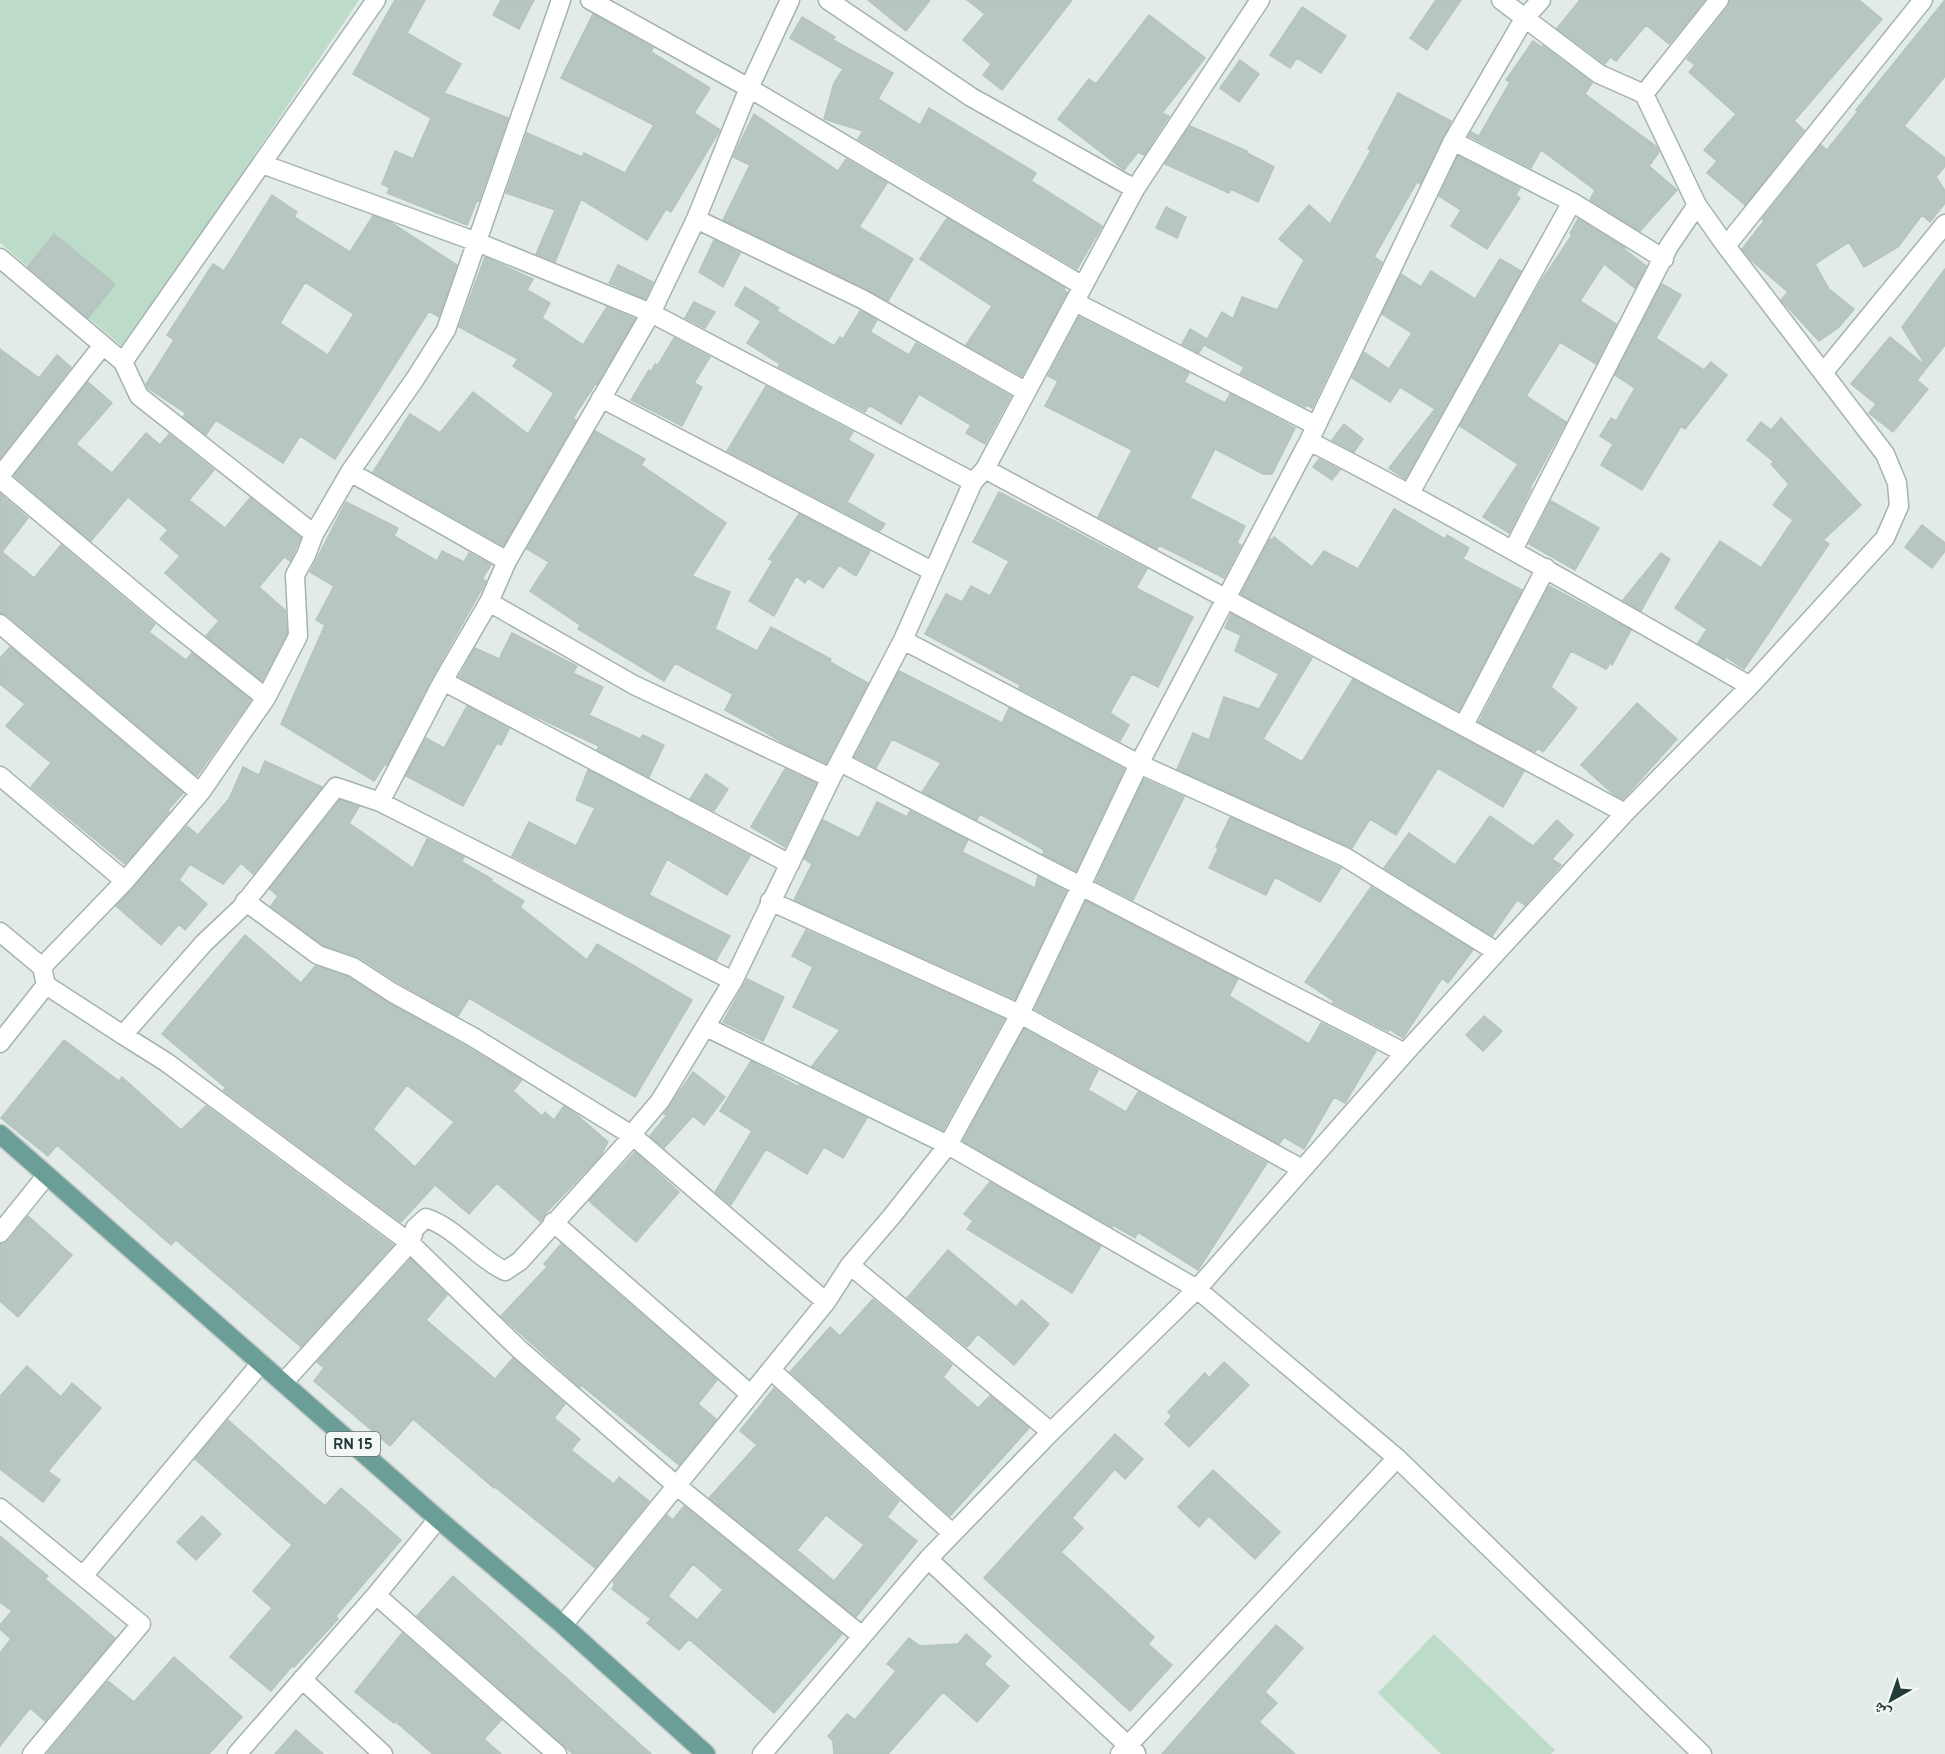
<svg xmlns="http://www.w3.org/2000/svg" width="1945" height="1754" viewBox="0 0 1945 1754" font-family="Overpass,'Noto Naskh Arabic',sans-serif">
  <rect width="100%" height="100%" fill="#e2ebe8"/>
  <path fill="#bddbc9" d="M0,0H359L124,348L0,243Z
    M1434,1634L1555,1750L1551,1754H1441L1378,1693Z"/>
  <path fill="#b8c6c2" stroke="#b5c4c0" stroke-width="1.5" fill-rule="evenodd" d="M395,0H425L407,33L461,64L444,93L508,118L479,201L477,200L467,225L387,193L390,188L382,184L395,151L413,159L431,118L353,74Z
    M501,0H534L519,29L493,15Z
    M868,0H930L906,31Z
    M967,0H1072L1002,90L983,75L991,64L963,40L985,14Z
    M1436,0H1461L1427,50L1410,38Z
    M1580,0H1705L1669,44L1646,25L1616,61L1610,57L1605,64L1557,28Z
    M1730,0H1859L1882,19L1794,121L1804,130L1745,205L1707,173L1717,161L1704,150L1736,114L1689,72L1695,65L1687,59L1728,7Z
    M1945,0V76L1904,126L1945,158V166L1936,177L1945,191V203L1930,222L1922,215L1898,247L1864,267L1849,242L1815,264L1829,289L1854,309L1838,328L1819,341L1781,300L1788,292L1752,261L1742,249L1764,221L1762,219L1821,145L1827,150L1858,111L1856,110Z
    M1302,7L1346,36L1321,73L1297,58L1290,68L1270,55Z
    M593,14L653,48L651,52L710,88L694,113L720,130L671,212L666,209L647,240L581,199L555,262L536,254L555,210L506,193L527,133L582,157L584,153L625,173L654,125L561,78Z
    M1149,15L1205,58L1162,113L1169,116L1144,155L1138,152L1124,170L1058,119L1089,79L1096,84Z
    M802,17L835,37L833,40L893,73L878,99L920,125L929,108L1036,173L1031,181L1102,226L1077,269L858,139L863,131L824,119L834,83L843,69L790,38Z
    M1533,41L1542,47L1543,46L1592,83L1585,94L1657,147L1659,152L1649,166L1677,190L1640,231L1590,200L1595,190L1541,150L1531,168L1469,136L1471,132L1479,136L1510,82L1506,80Z
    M1240,60L1259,74L1239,102L1220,88Z
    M1398,93L1451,121L1420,184L1417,182L1374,257L1382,262L1312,408L1307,405L1305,407L1240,374L1244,367L1204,345L1222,312L1233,319L1242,297L1277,310L1304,260L1279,239L1309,205L1330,224L1371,150L1368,149Z
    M754,114L838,171L846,159L887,183L859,227L913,259L888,301L723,220L750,165L733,157Z
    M1190,126L1247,151V153L1274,167L1258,202L1231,189L1229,193L1165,164Z
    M1458,156L1520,188L1516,195L1520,198L1487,249L1451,226L1461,210L1439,196Z
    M272,195L297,212L294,217L350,252L373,216L390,222L457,265L439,317L429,311L335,459L300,436L283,463L216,420L206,435L183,417L186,413L148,388L146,384L174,340L167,335L213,264L224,271ZM305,282L354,314L328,355L280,323Z
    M1166,207L1186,217L1177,238L1156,228Z
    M947,218L1065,288L1064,290L1067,293L1022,376L966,345L992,306L920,259Z
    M1578,219L1625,248L1624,249L1646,266L1635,288L1604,264L1580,301L1616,324L1596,364L1560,342L1526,396L1566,422L1530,488L1531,489L1509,533L1483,517L1518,464L1460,426L1540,283L1572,235L1570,233Z
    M54,234L115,284L88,318L28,267Z
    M714,240L740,253L723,287L699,272Z
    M485,257L533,279L527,290L550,303L542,318L583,345L607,307L635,319L597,384L596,383L573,418L576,420L503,546L373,472L410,414L440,433L473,392L528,434L554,393L513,366L518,359L459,327Z
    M1500,259L1521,271L1405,479L1389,468L1435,409L1400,387L1390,402L1352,378L1364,352L1389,369L1412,333L1382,314L1401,274L1421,287L1431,271L1475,299Z
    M618,265L653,282L645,299L609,283Z
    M1945,269V345L1917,380L1928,389L1893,432L1869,413L1876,404L1851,384L1890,337L1926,366L1902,327Z
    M1662,284L1681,295L1656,338L1704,370L1711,362L1727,375L1685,429L1681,426L1642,490L1601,465L1613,444L1600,436L1611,418L1616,421L1635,388L1615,375Z
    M745,287L779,308L777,311L834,346L840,337L843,339L860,311L877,320L870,332L909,355L916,343L1011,396L985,444L966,433L971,425L919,394L901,424L869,405L865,412L778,367L780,364L747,343L761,321L735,305Z
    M694,302L715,312L705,328L685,318Z
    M1079,317L1189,373L1184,382L1225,403L1230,394L1295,428L1272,474H1263L1215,449L1190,498L1245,526L1237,543L1241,545L1224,578L1159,545L1157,549L1098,517L1132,450L1045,406L1058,381L1048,376Z
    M1190,329L1207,339L1199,353L1182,344Z
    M674,338L710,357L694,383L702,387L682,426L631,400L649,370L651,372L655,364L658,365Z
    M0,349L39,378L57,355L71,367L0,458Z
    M88,382L112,403L76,444L112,473L146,433L160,445L169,434L214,470L189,500L225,528L250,498L301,538L290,561L284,557L259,587L285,610L287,634L262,681L206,636L219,621L165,573L180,556L160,539L168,530L128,497L91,541L14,476Z
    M766,386L853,432L848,440L874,455L847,502L885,524L880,531L727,451Z
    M1781,418L1861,505L1823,540L1829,544L1744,669L1726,657L1725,659L1698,643L1707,629L1675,608L1720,541L1761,568L1793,520L1773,505L1789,484L1771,464L1774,462L1747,440L1761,422L1771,430Z
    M1344,424L1363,439L1354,452L1332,440Z
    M595,431L645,459L641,465L726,523L692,576L730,592L715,629L757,651L771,627L831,659L830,662L868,683L826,763L793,748L725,710L733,694L675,663L664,681L578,629L580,625L530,591L549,562L527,549Z
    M1319,459L1340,470L1332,480L1313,467Z
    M999,492L1147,569L1136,588L1193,617L1158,687L1132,674L1110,713L1129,725L1120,741L1019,688L1020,685L925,634L946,594L962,602L971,586L990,596L1009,561L973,542Z
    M0,494L28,518L2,552L34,578L61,545L155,624L149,632L186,660L192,653L251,700L197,776L7,615L0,613Z
    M1551,501L1599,528L1575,570L1529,544Z
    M346,502L398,528L394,536L437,561L442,551L464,562L469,553L491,565L482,579L486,581L483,587L433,676L387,765L385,764L374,781L281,724L325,625L316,620L334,586L310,572Z
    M1394,509L1445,539L1447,535L1469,548L1463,559L1522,590L1459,711L1241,594L1270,539L1272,540L1274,537L1312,567L1324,551L1358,569Z
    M799,514L870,551L856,576L839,565L823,588L808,578L805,583L796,576L774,616L749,601L773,561L769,559Z
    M1922,525L1945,543V551L1932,568L1905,547Z
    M1661,553L1670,559L1641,611L1623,600Z
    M1549,586L1631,630L1612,665L1610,663L1606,669L1571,651L1551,687L1577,708L1543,752L1538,748L1535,752L1479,722Z
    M1231,614L1312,658L1263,739L1302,762L1353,679L1524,771L1503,807L1438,768L1396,835L1370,819L1352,848L1177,769L1193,733L1209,740L1224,697L1259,709L1279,674L1235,651L1241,635L1225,628Z
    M512,633L577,666L573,673L603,687L589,715L640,739L643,735L664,745L649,777L597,750L599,746L528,713L459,677L475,648L499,659Z
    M10,647L183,793L168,810L169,812L125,864L31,787L51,763L6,726L25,704L0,684V658Z
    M899,671L1002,723L1009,708L1124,769L1076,871L1043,854L1044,850L980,814L977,820L922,792L941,763L892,739L876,768L855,757Z
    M1637,703L1677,739L1623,799L1613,794L1581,765Z
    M467,706L509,729L501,745L497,743L463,806L406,776L426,738L444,748Z
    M265,761L322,787L253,874L241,863L223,884L190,864L179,880L207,904L185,930L179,924L161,945L116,906L187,826L198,835L229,799L243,767L259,775Z
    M785,769L816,783L785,847L751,827Z
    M588,770L750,856L727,895L667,859L649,895L730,936L716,960L512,856L529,822L576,846L595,808L576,800Z
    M706,774L728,789L714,811L690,799Z
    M1144,779L1184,797L1133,900L1096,881Z
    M340,800L359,807L349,823L413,868L427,839L464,857L462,862L492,879L491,881L524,901L520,907L587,960L597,944L692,1000L635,1097L469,998L458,1016L399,983L359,957L323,945L271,906L278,896L270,889Z
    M877,802L907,817L910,811L968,840L962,852L1035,888L1038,876L1066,891L1015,999L794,900L812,864L804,859L823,820L859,838Z
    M1490,816L1533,846L1557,820L1573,835L1552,859L1561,865L1525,905L1517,900L1492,936L1384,868L1409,833L1455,865Z
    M1230,817L1341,868L1320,902L1275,877L1266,895L1209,868L1218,849L1216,847Z
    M1371,887L1473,950L1448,983L1442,978L1403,1038L1389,1029L1388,1031L1333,1003L1334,1001L1305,982Z
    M1086,901L1238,979L1229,996L1309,1044L1321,1023L1376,1051L1345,1103L1334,1097L1304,1149L1284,1137L1279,1144L1035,1009Z
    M806,930L1004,1019L943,1130L812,1066L840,1030L793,1007L813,967L792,956Z
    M245,935L301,983L315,966L348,977L387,1002L467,1047L522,1080L513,1091L542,1116L545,1112L554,1120L564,1106L577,1115L608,1142L601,1155L545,1214L541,1222L497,1183L469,1214L435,1185L401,1222L223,1090L226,1088L162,1034ZM407,1085L454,1122L415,1167L373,1129Z
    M747,979L784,997L763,1041L723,1022Z
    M1484,1016L1502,1031L1483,1051L1466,1035Z
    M1024,1029L1098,1070L1088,1090L1126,1112L1138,1092L1267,1163L1198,1270L1138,1232L1135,1238L1113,1225L1112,1227L963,1141Z
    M64,1040L119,1081L122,1077L181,1130L206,1106L393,1245L301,1347L176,1240L171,1245L57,1145L48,1156L1,1118Z
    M751,1061L797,1086L799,1085L867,1118L843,1158L824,1147L807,1174L766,1149L731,1205L715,1192L752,1131L720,1111Z
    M693,1072L725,1097L704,1125L693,1116L664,1148L650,1136L667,1115L664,1114Z
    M635,1152L679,1192L636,1242L589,1201Z
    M990,1182L1101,1246L1072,1293L967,1229L973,1221L964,1214Z
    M28,1216L72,1255L18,1317L0,1301V1244L9,1240Z
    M561,1244L717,1380L698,1404L716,1419L679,1465L581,1385L580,1387L501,1316L547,1267L544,1264Z
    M948,1250L1016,1307L1022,1300L1049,1324L1014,1365L978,1334L967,1347L907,1298Z
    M411,1259L447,1295L426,1320L495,1379L513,1358L565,1404L554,1418L580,1439L571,1450L614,1484L619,1477L649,1501L595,1568L495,1487L494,1488L413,1419L390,1446L314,1381L324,1368L317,1362Z
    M873,1299L952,1365L943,1377L978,1408L990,1396L1029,1428L950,1516L790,1372L830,1327L840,1336Z
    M1224,1362L1249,1385L1189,1447L1165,1424L1172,1416L1168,1412L1205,1373L1209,1378Z
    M27,1366L61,1397L72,1383L101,1408L48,1471L60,1480L43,1502L0,1469V1396Z
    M774,1388L899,1501L887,1517L917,1541L856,1617L709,1498L757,1445L740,1431ZM826,1515L864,1545L834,1581L797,1550Z
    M228,1420L325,1506L341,1488L401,1540L336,1616L338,1619L294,1667L292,1666L271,1691L230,1657L272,1608L253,1591L292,1545L195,1459Z
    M1115,1434L1143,1459L1125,1479L1115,1469L1072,1518L1083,1528L1061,1552L1154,1637L1148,1644L1172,1665L1130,1711L984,1578Z
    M1213,1470L1280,1532L1255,1559L1209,1516L1199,1527L1178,1507Z
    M684,1506L842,1634L774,1713L689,1639L679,1650L647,1623L651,1619L612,1589L615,1584L613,1582L667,1515L673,1520ZM693,1564L723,1590L697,1620L668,1596Z
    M202,1516L221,1534L196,1560L177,1542Z
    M0,1536L48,1576L45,1579L115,1638L45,1721L30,1708L0,1746V1653L11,1639L0,1629V1625L12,1611L0,1602Z
    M453,1576L651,1754H573L417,1616Z
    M1276,1625L1303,1648L1265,1692L1277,1703L1259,1722L1295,1754H1162Z
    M402,1633L501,1720L484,1739L501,1754H433L395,1721L394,1723L355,1692Z
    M966,1634L991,1656L984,1664L1009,1686L977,1722L943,1692L888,1754H834L833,1741L828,1736L847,1714L855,1720L896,1671L887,1664L909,1638L920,1646L958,1644Z
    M174,1657L242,1717L209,1754H47L108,1681L134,1702Z
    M296,1730L323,1754H275Z"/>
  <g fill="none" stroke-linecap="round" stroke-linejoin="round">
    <g stroke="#a5b3b0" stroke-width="21">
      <path id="minor" d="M590,0L749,88L1083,286
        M828,0L971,97L1135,189
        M1644,94L1719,0
        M1453,141L1572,202L1664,259
        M262,164L477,242L651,313L973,482
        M696,219L862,299L1025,391
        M1726,246L1923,0
        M0,258L123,362L139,396L314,534
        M1075,302L1315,425
        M123,362L376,0
        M1823,373L1945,224
        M601,398L932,571
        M1309,441C1459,518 1604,602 1750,686
        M985,469L1625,813
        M350,472L507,561
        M0,476L103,345
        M0,479L167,619L266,698
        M1410,493L1572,202
        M1513,550L1669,246L1697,205
        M489,602L634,685L831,778
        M0,624L200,793
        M903,640L1139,764L1345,857L1497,952
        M443,681L790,864
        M1464,725L1546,568
        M840,762L1405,1053
        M0,776L125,881
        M380,802L443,681L489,602L507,561L651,313L696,219L749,88L790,0
        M245,901L318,955L353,967L393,993L473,1037L633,1136L826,1302
        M770,901L1020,1014L1302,1169
        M0,932L42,967
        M46,985L123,1035L204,943L240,909L336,787L380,802L733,981
        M706,1027L948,1145L1197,1289L1397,1458L1702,1754
        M123,1035L166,1062L410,1243L519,1349L677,1486L862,1636
        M0,1043L46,985L42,967L125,881L200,793L266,698L298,636L295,575L306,555L314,534L350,472L415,379L446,330L561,0
        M553,1222L750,1394
        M0,1233L46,1176
        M850,1265L1051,1432
        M771,1370L952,1533
        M284,1382L410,1243L415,1228L426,1218C456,1228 476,1257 505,1271L520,1261L633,1136L637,1128L660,1101L733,981L831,778L903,640L973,482L985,469L1135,189L1260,0
        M0,1508L141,1624L32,1754
        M928,1559L1136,1753
        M83,1576L261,1363
        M376,1595L557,1754
        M563,1625L826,1302L850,1265L892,1216L948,1145L1020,1014L1139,764L1309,441L1453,141L1524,19L1541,0
        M302,1679L383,1754
        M237,1754L376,1595L438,1519
        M762,1754L928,1559L1051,1432L1197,1289L1405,1053L1497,952L1625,813L1750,686L1885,538L1899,506L1897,483L1885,454L1726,246L1697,205L1644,94L1599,74L1501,0
        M1120,1754L1397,1458"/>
    </g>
    <g stroke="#c1c8c7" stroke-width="21">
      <path id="major" d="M0,1134L438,1519L563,1625L706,1754"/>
    </g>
    <use href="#minor" stroke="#fff" stroke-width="18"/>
    <use href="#major" stroke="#6a9e97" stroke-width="18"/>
  </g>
  <g text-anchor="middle" stroke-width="4.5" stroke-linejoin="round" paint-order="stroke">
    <rect fill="#f3f8f6" stroke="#617471" stroke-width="1.5" x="326" y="1432" width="54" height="24" rx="4.5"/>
    <g font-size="15" font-weight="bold" fill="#233b38">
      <text x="353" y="1449">RN 15</text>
    </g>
  </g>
  <g transform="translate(1891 1700) rotate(220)" stroke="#f3f8f6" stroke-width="4.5" paint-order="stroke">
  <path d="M0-4.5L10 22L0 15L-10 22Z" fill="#233b38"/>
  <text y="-9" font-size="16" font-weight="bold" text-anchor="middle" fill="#233b38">ش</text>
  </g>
</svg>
